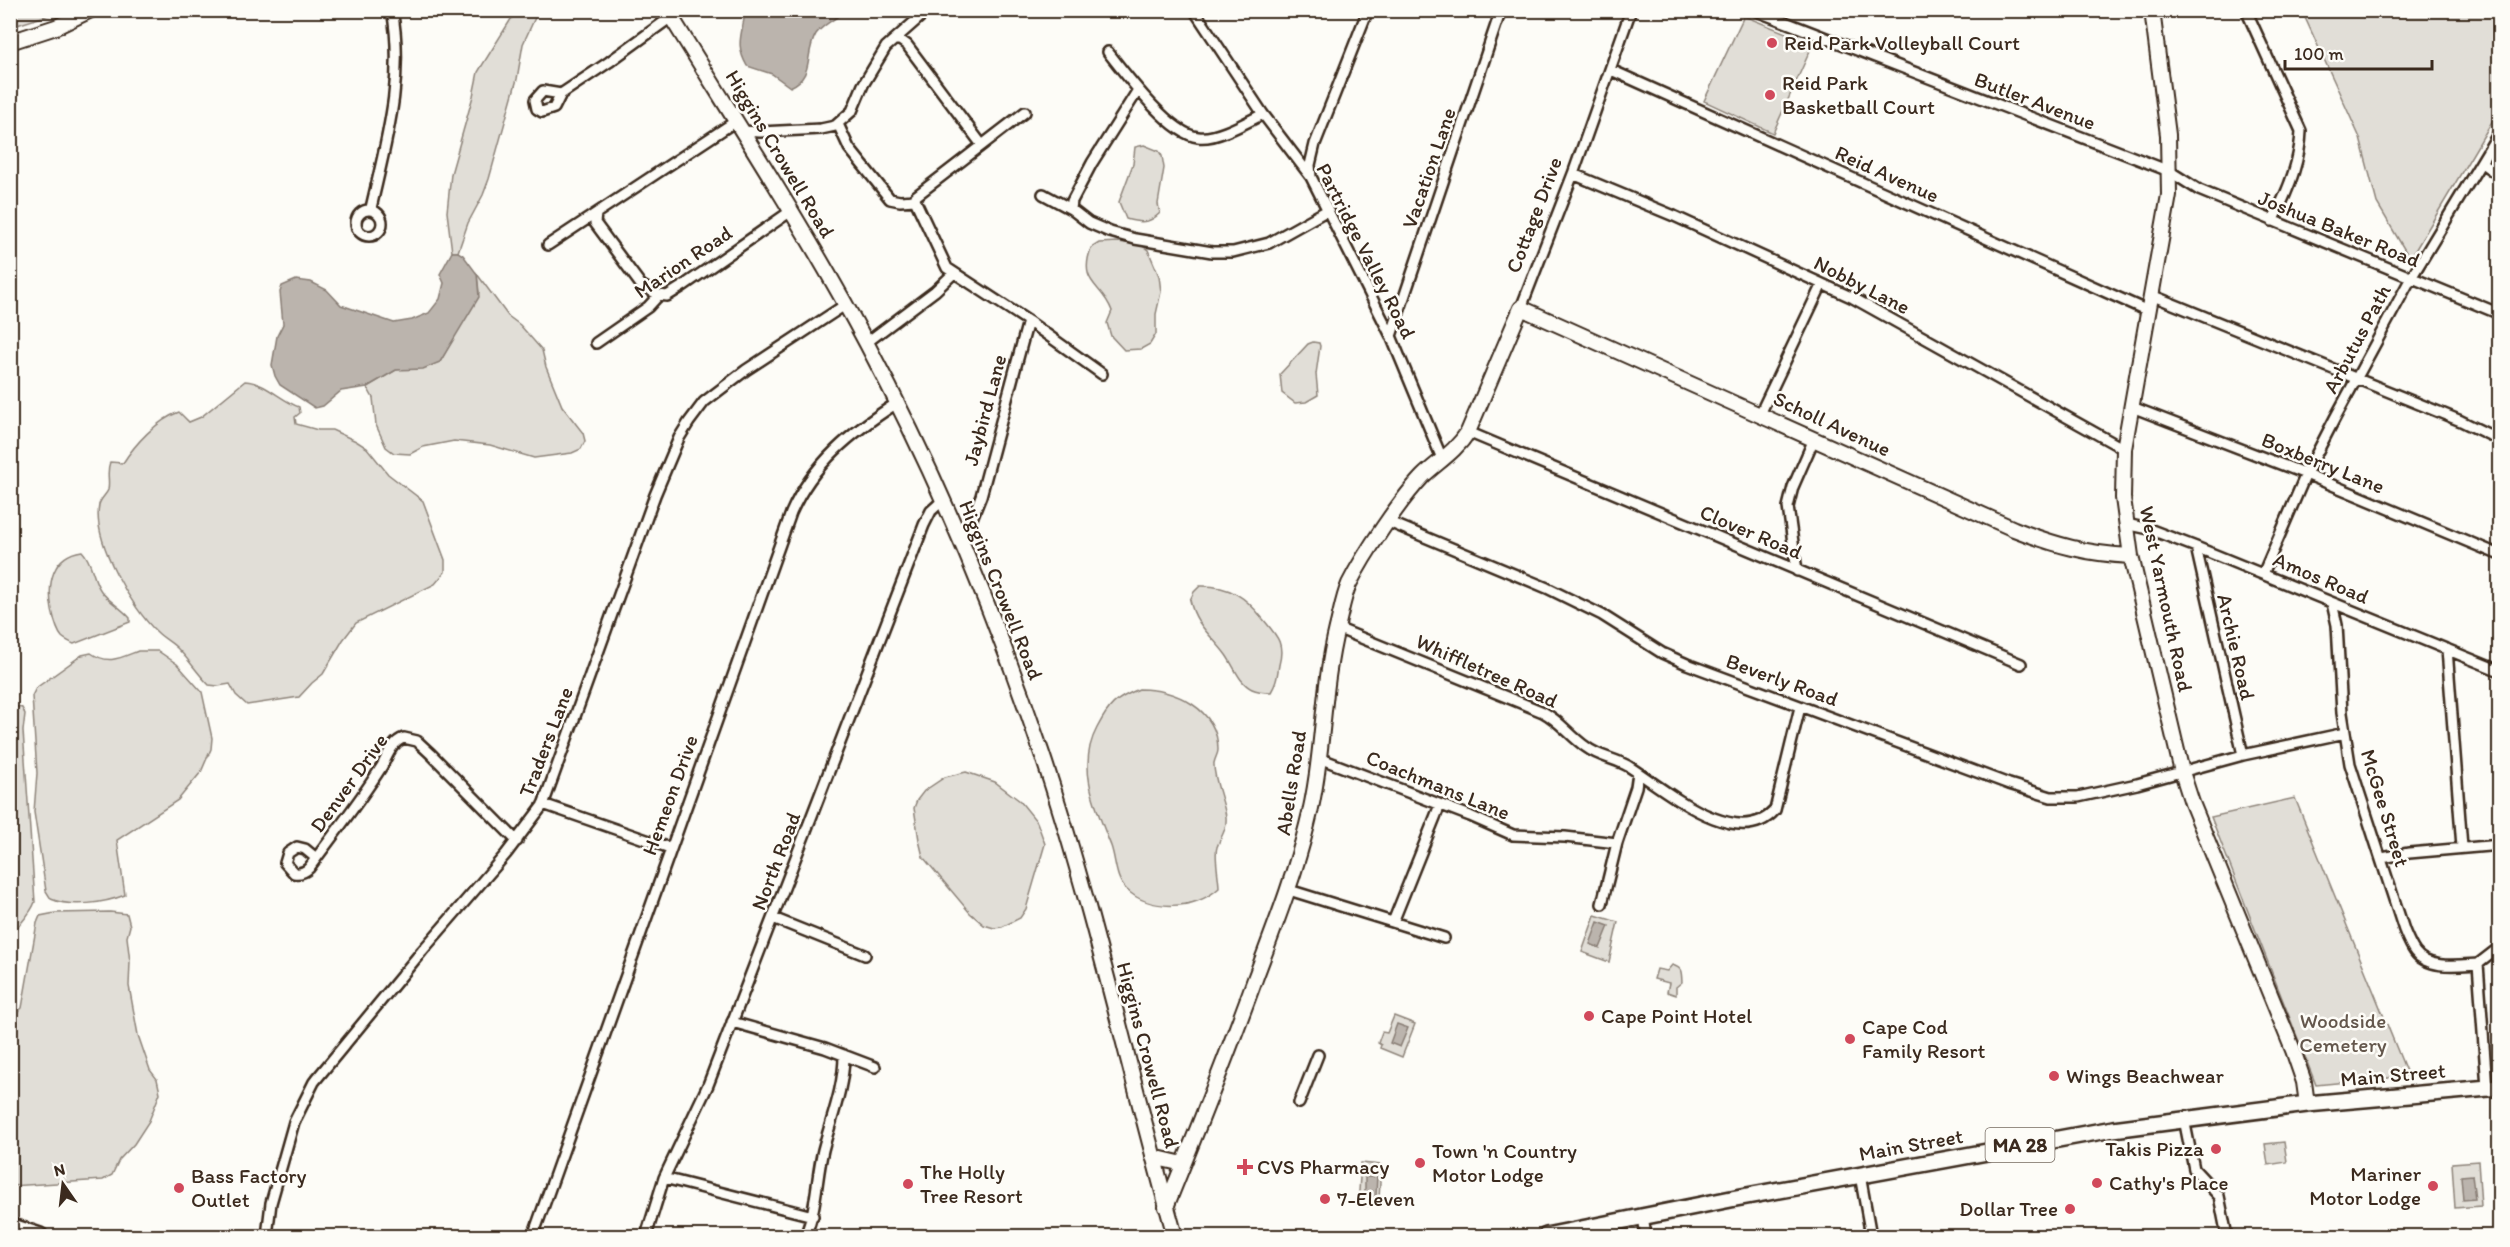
<svg xmlns="http://www.w3.org/2000/svg" width="2510" height="1247" viewBox="0 0 2510 1247" font-family="Itim,sans-serif">
  <rect width="100%" height="100%" fill="#fdfcf7"/>
  <filter id="ink" filterUnits="userSpaceOnUse"><feTurbulence type="fractalNoise" baseFrequency=".0167" numOctaves="2"/><feDisplacementMap in="SourceGraphic" scale="12" xChannelSelector="R" yChannelSelector="G"/><feConvolveMatrix kernelMatrix="1 2 1 2 8 2 1 2 1" color-interpolation-filters="sRGB"/></filter>
  <g filter="url(#ink)">
    <path fill="#e1ded7" stroke="#8e847a" stroke-width="1.5" d="M11,10H61V11L11,27Z
      M516,11H538L523,44L517,79L489,179L483,195L468,223L458,252H452L447,212L451,174L473,96L478,72Z
      M2302,11H2499V110L2410,259L2377,203L2360,138Z
      M1744,16L1813,44L1773,133L1704,101Z
      M1144,145L1159,151L1162,156L1164,168L1158,204L1160,213C1149,224 1140,223 1126,219L1119,202L1133,164L1135,147Z
      M1118,242L1141,245L1148,250L1159,276L1161,292L1156,314V334L1150,344L1141,349L1124,350L1111,336L1107,323L1112,311C1102,283 1078,285 1091,248L1099,243Z
      M477,274L508,316L520,325L542,350L546,367L562,406L583,433L585,441L581,449L572,453L534,458L490,445L454,441L423,447L410,454L394,453L386,447L376,425L373,398L367,387L396,370L440,362L479,292Z
      M1313,342L1319,343L1320,346L1316,374L1318,395L1306,402L1295,403L1282,393L1280,374L1308,344Z
      M245,381C265,382 280,400 299,407L300,413L295,417L296,424L318,430H332L356,441L367,448L388,474L423,501L445,560V572L435,584L356,623L343,640L323,674L312,683L299,697L247,705L236,695L230,684L218,686L209,685C198,674 190,661 179,650C173,643 164,639 157,632C132,609 92,540 99,505C100,499 106,495 108,490C110,480 106,472 110,462L123,463C135,444 157,420 179,412L189,422L201,417Z
      M82,551C93,562 92,579 101,591C109,602 121,607 130,618V622L74,644C70,642 65,640 62,637C56,630 54,619 52,610C47,584 52,555 82,551Z
      M1200,586C1229,585 1246,597 1263,619C1277,636 1285,643 1279,665C1277,676 1277,682 1271,692C1264,692 1258,692 1252,689C1239,683 1234,666 1226,655C1212,636 1195,625 1190,600L1194,592Z
      M138,651H158L177,664L202,692L212,738L211,749L201,772L178,800L117,840L125,895C105,903 71,908 51,899L46,891L34,812L37,773L32,696L36,688L82,655L91,653C108,665 120,658 138,651Z
      M1139,689C1174,689 1218,708 1218,750C1218,754 1215,758 1214,763C1213,778 1224,801 1226,817C1227,830 1221,836 1217,847C1214,855 1219,878 1219,888C1196,910 1149,912 1126,889C1115,878 1116,860 1111,846C1096,808 1076,767 1097,728C1109,705 1115,699 1139,689Z
      M14,706L22,708L25,714L23,731L35,902C30,916 18,924 11,937L10,708Z
      M966,772L995,782L1020,801L1037,822L1045,844L1026,909L1020,918L1002,927L994,928L984,925L970,913L923,857L919,840L914,808L917,800L924,791L945,777Z
      M2295,798L2408,1076L2316,1085L2211,817Z
      M110,912L127,914L130,926L127,937L130,962L129,986L138,1035L150,1070L157,1079L160,1093L149,1121L134,1144L119,1160L112,1175L103,1180L11,1186V1019L22,1008L37,923L40,916L55,913Z
      M1595,915L1618,922L1609,962L1582,952Z
      M1672,965C1683,968 1681,972 1682,982L1676,987V995L1667,992L1669,983L1654,979L1657,969L1667,971Z
      M1394,1016L1415,1024L1402,1057L1380,1048L1381,1045L1378,1043L1382,1032L1387,1033Z
      M2284,1142L2287,1162L2268,1165L2265,1144Z
      M2478,1161L2481,1206L2455,1208L2452,1163Z
      M1361,1163L1381,1165L1379,1199L1373,1206L1358,1205Z"/>
    <path fill="#bbb4ad" stroke="#887d74" stroke-width="1.5" d="M745,11V10L846,11C836,19 824,23 816,34C804,54 815,76 790,87L772,74L747,66C734,43 743,34 745,11Z
      M452,252H458L463,255L477,274L479,297L440,362L423,369L396,370L367,387L341,391L323,406L315,408L280,385L275,376L272,365L277,336L283,324L280,292L282,286L296,280L311,282L327,290L341,305L394,323L412,320L429,313L440,299L444,283L440,274Z
      M1598,922L1609,926L1600,948L1590,944Z
      M1397,1024L1408,1028L1400,1047L1390,1043Z
      M1373,1174H1377L1376,1197L1365,1196V1177H1373Z
      M2472,1175L2475,1199L2463,1200L2461,1176Z"/>
    <g fill="none" stroke-linecap="round" stroke-linejoin="round">
      <g stroke="#3b2a1e" stroke-width="14">
        <path id="street" d="M1194,10L1263,114L1311,177L1391,336L1443,461
          M1754,10L2169,171L2199,190L2500,314
          M2246,10L2301,131C2300,162 2287,194 2272,221
          M894,40H900L907,45L982,145
          M1108,52C1126,75 1170,134 1198,137C1216,140 1247,122 1263,114
          M1611,70L2148,311
          M561,94L554,108L542,112L537,109L535,100L543,91L561,94L609,62L671,17
          M838,124L849,148L890,199L900,201L915,200
          M742,131L760,132L821,129L835,126L852,111L863,85L886,47L928,10
          M2482,163L2500,176
          M1573,174L1674,216L1853,298L2124,449
          M1311,177L1310,165L1315,144L1368,10
          M1043,194L1071,209L1089,223L1110,232L1135,239L1212,252H1233L1269,243L1326,211
          M915,200L947,268L1028,321L1102,374
          M915,200L916,196L1025,112
          M371,208C386,142 405,78 392,10
          M1071,209L1072,201L1092,163L1138,90
          M356 223a13 13 0 1 1 26 0a13 13 0 1 1-26 0Z
          M596,214L595,223L641,285L659,295
          M548,245L736,121
          M2151,295L2461,421L2500,440
          M1521,308L1573,174L1631,10
          M1391,336L1501,10
          M596,343L648,307L659,295L667,296L683,286L791,211
          M866,343L935,291L954,273
          M2132,407L2306,474L2500,555
          M1760,414L1822,284
          M1468,432L2021,664
          M1389,522L1547,588L1602,615L1662,653L1687,664L2009,784L2051,797H2078L2137,784L2243,755L2345,733
          M2126,524L2149,529L2196,547L2500,671
          M959,540L969,526L981,496L1028,321
          M2196,547L2243,755
          M1797,571L1788,507L1793,487L1814,439
          M2263,574L2306,474L2335,418L2411,278L2500,131
          M2332,603L2337,625L2342,713L2350,764L2404,930C2407,937 2410,945 2415,952C2428,970 2459,965 2478,964
          M1337,628L1543,712C1560,721 1570,736 1586,747C1599,757 1614,758 1628,766C1662,787 1737,853 1775,810L1800,707
          M2447,649L2462,847
          M1319,758L1470,816L1513,835L1565,837L1617,843
          M543,804L670,848
          M316,858L305,849L297,847L288,853L285,863L294,873C300,874 305,872 309,868C334,834 360,801 382,766C388,755 392,742 404,738L417,741L431,754L517,841
          M2382,858L2409,853L2500,845
          M1289,890L1444,938
          M1602,904L1617,843L1636,787L1638,773
          M773,918L865,955
          M1393,922L1440,805
          M2478,964L2487,1087
          M2478,964L2500,947
          M732,1022L825,1048L875,1067
          M1299,1103L1318,1055
          M2184,1119L2194,1169L2219,1196L2227,1236
          M1860,1175L1871,1236
          M664,1178L813,1216
          M1643,1217L1646,1236
          M267,1236L271,1203L294,1122L314,1082L422,951L506,854L543,805L655,495L679,438L689,422L704,402L746,370L845,305
          M533,1236L791,513C813,463 852,432 897,403
          M646,1236L664,1178L708,1085L924,525L931,511L942,501
          M805,1236C817,1209 816,1179 823,1150C831,1119 844,1088 844,1055"/>
      </g>
      <g stroke="#3b2a1e" stroke-width="18">
        <path id="secondary" d="M667,10C735,121 806,229 867,344C936,474 994,612 1041,751C1094,909 1130,1076 1175,1236
          M2152,10L2168,135L2169,195L2124,449L2123,498L2131,556L2182,772L2192,803L2293,1050L2304,1082L2307,1104
          M10,42L56,27L91,10
          M1153,1157L1183,1164
          M1166,1207C1197,1131 1227,1056 1255,979C1274,928 1294,878 1307,825C1324,760 1321,693 1337,628C1341,613 1343,598 1349,584C1364,554 1400,500 1423,476C1439,461 1456,451 1468,432L1521,308L2014,529C2055,545 2087,554 2131,556"/>
      </g>
      <g stroke="#3b2a1e" stroke-width="20">
        <path id="primary" d="M10,1226L40,1236
          M1546,1236L1736,1198L2113,1129L2307,1104L2500,1087"/>
      </g>
      <use href="#street" stroke="#fdfcf7" stroke-width="9"/>
      <use href="#secondary" stroke="#fdfcf7" stroke-width="14"/>
      <use href="#primary" stroke="#fdfcf7" stroke-width="15"/>
    </g>
  </g>
  <g fill="#d1495b" stroke="#fdfcf7" stroke-width="2">
    <circle cx="1772" cy="43" r="6"/>
    <circle cx="1770" cy="95" r="6"/>
    <circle cx="1589" cy="1016" r="6"/>
    <circle cx="1850" cy="1039" r="6"/>
    <circle cx="2054" cy="1076" r="6"/>
    <circle cx="2216" cy="1149" r="6"/>
    <circle cx="1420" cy="1163" r="6"/>
    <path d="M1242 1158h6v6h6v6h-6v6h-6v-6h-6v-6h6z"/>
    <circle cx="2097" cy="1183" r="6"/>
    <circle cx="908" cy="1184" r="6"/>
    <circle cx="2433" cy="1186" r="6"/>
    <circle cx="179" cy="1188" r="6"/>
    <circle cx="1325" cy="1199" r="6"/>
    <circle cx="2070" cy="1209" r="6"/>
  </g>
  <g text-anchor="middle" stroke-width="5" stroke-linejoin="round" paint-order="stroke">
    <rect fill="#fdfcf7" stroke="#75695f" stroke-width="1.5" x="1985.5" y="1128" width="69" height="34" rx="4.5"/>
    <g font-size="20" font-weight="bold" fill="#3b2a1e">
      <text x="2020" y="1152">MA 28</text>
    </g>
    <g font-size="21" fill="#3b2a1e" stroke="#fdfcf7" text-anchor="start">
      <text x="1784" y="50">Reid Park Volleyball Court</text>
      <text x="1782" y="90">Reid Park<tspan x="1782" dy="24">Basketball Court</tspan></text>
      <text x="1601" y="1023">Cape Point Hotel</text>
      <text x="1862" y="1034">Cape Cod<tspan x="1862" dy="24">Family Resort</tspan></text>
      <text x="2066" y="1083">Wings Beachwear</text>
      <text x="2204" y="1156" text-anchor="end">Takis Pizza</text>
      <text x="1432" y="1158">Town 'n Country<tspan x="1432" dy="24">Motor Lodge</tspan></text>
      <text x="1257" y="1174">CVS Pharmacy</text>
      <text x="920" y="1179">The Holly<tspan x="920" dy="24">Tree Resort</tspan></text>
      <text x="2421" y="1181" text-anchor="end">Mariner<tspan x="2421" dy="24">Motor Lodge</tspan></text>
      <text x="191" y="1183">Bass Factory<tspan x="191" dy="24">Outlet</tspan></text>
      <text x="2109" y="1190">Cathy's Place</text>
      <text x="1337" y="1206">7-Eleven</text>
      <text x="2058" y="1216" text-anchor="end">Dollar Tree</text>
    </g>
    <g font-size="21" fill="#3b2a1e" stroke="#fdfcf7">
      <text transform="translate(2035 101) rotate(21)" y="7">Butler Avenue</text>
      <text transform="translate(780 154) rotate(59)" y="7">Higgins Crowell Road</text>
      <text transform="translate(1429 168) rotate(-71)" y="7">Vacation Lane</text>
      <text transform="translate(1887 174) rotate(24)" y="7">Reid Avenue</text>
      <text transform="translate(1534 215) rotate(-69)" y="7">Cottage Drive</text>
      <text transform="translate(2339 229) rotate(22)" y="7">Joshua Baker Road</text>
      <text transform="translate(1366 251) rotate(63)" y="7">Partridge Valley Road</text>
      <text transform="translate(683 262) rotate(-34)" y="7">Marion Road</text>
      <text transform="translate(1862 285) rotate(27)" y="7">Nobby Lane</text>
      <text transform="translate(2357 339) rotate(-62)" y="7">Arbutus Path</text>
      <text transform="translate(985 410) rotate(-75)" y="7">Jaybird Lane</text>
      <text transform="translate(1832 424) rotate(25)" y="7">Scholl Avenue</text>
      <text transform="translate(2323 463) rotate(22)" y="7">Boxberry Lane</text>
      <text transform="translate(1751 532) rotate(23)" y="7">Clover Road</text>
      <text transform="translate(2321 578) rotate(23)" y="7">Amos Road</text>
      <text transform="translate(1001 590) rotate(68)" y="7">Higgins Crowell Road</text>
      <text transform="translate(2166 599) rotate(78)" y="7">West Yarmouth Road</text>
      <text transform="translate(2236 647) rotate(77)" y="7">Archie Road</text>
      <text transform="translate(1487 671) rotate(24)" y="7">Whiffletree Road</text>
      <text transform="translate(1782 680) rotate(20)" y="7">Beverly Road</text>
      <text transform="translate(546 742) rotate(-69)" y="7">Traders Lane</text>
      <text transform="translate(349 783) rotate(-54)" y="7">Denver Drive</text>
      <text transform="translate(1291 783) rotate(-81)" y="7">Abells Road</text>
      <text transform="translate(1438 785) rotate(22)" y="7">Coachmans Lane</text>
      <text transform="translate(670 795) rotate(-70)" y="7">Hemeon Drive</text>
      <text transform="translate(2385 808) rotate(73)" y="7">McGee Street</text>
      <text transform="translate(776 861) rotate(-69)" y="7">North Road</text>
      <text transform="translate(1148 1055) rotate(75)" y="7">Higgins Crowell Road</text>
      <text transform="translate(2393 1075) rotate(-5)" y="7">Main Street</text>
      <text transform="translate(1911 1145) rotate(-10)" y="7">Main Street</text>
    </g>
    <g font-size="21" fill="#64574c" stroke="#fdfcf7">
      <text x="2343" y="1028">Woodside<tspan x="2343" dy="24">Cemetery</tspan></text>
    </g>
  </g>
  <rect width="2510" height="1247" fill="none" stroke="#fdfcf7" stroke-width="36"/>
  <rect x="18" y="18" width="2474" height="1211" fill="none" stroke="#3b2a1e" stroke-width="2" filter="url(#ink)"/>
  <g transform="translate(63 1184) rotate(346)" stroke="#fdfcf7" stroke-width="4.5" paint-order="stroke">
  <path d="M0-4.5L10 22L0 15L-10 22Z" fill="#3b2a1e"/>
  <text y="-9" font-size="16" font-weight="bold" text-anchor="middle" fill="#3b2a1e">N</text>
  </g>
  <path d="M2285 60v9h147v-9" fill="none" stroke="#3b2a1e" stroke-width="3"/>
  <text x="2294" y="60" font-size="18" fill="#3b2a1e" stroke="#fdfcf7" stroke-width="4.5" paint-order="stroke">100 m</text>
</svg>
